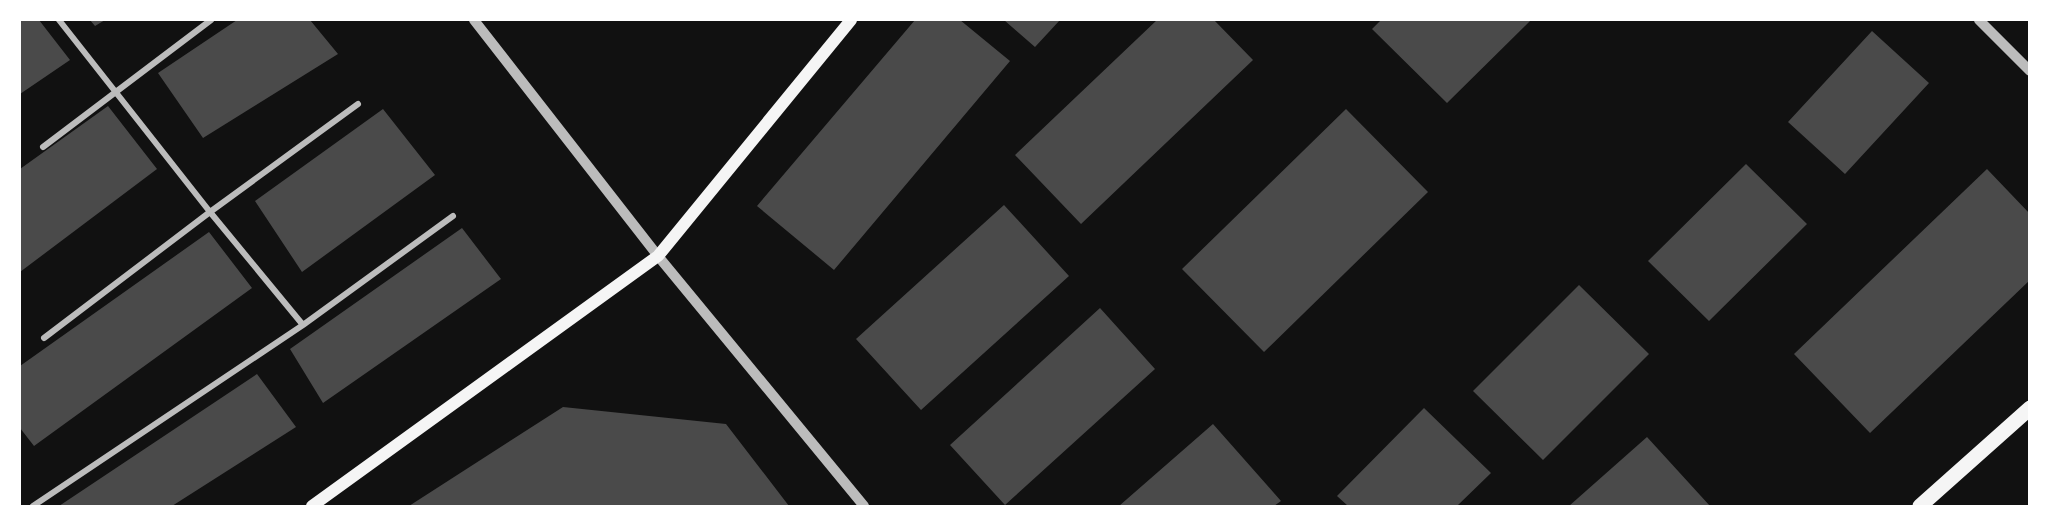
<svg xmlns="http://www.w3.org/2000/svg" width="2049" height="526" viewBox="0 0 2049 526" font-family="'Nunito Sans',sans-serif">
  <rect width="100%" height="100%" fill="#111"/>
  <path fill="#4a4a4a" d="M20,20H39L70,60L20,94Z
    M90,20H105L95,26Z
    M237,20H310L338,54L203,138L158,73Z
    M915,20H960L1010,61L834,270L757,206Z
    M1004,20H1060L1035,47Z
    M1157,20H1214L1253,60L1081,224L1015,155Z
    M1381,20H1531L1447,103L1372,29Z
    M1872,31L1929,83L1845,174L1788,122Z
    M108,106L157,169L20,272V169Z
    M383,109L435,175L302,272L255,201Z
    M1346,109L1428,192L1264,352L1182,269Z
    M1746,164L1807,224L1709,321L1648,261Z
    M1987,169L2030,214V280L1870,433L1794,354Z
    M1004,205L1069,276L921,410L856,339Z
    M462,228L501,279L323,403L290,349Z
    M209,232L252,288L34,446L20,428V366Z
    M1579,285L1649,354L1543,460L1473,391Z
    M1100,308L1155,369L1005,505L950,445Z
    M257,374L296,427L172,506H59Z
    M563,407L726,424L789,506H409Z
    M1424,408L1491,473L1457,506H1348L1337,496Z
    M1213,424L1281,501L1274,506H1119Z
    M1647,437L1710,506H1569Z"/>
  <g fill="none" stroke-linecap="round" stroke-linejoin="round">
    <path stroke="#bcbcbc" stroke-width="6" d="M43,147L211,20
      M303,325L453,216
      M44,338L210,212L358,104
      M33,506L303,325L210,212L59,20"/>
    <path stroke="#bcbcbc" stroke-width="10" d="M474,20L658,256L864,506
      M1979,20L2030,71"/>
    <path stroke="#f5f5f5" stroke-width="12" d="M312,506L658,256L851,20"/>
    <path stroke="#f5f5f5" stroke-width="15" d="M1920,506L2030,408"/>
  </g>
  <rect width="2049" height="526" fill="none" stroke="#ffffff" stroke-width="42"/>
</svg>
